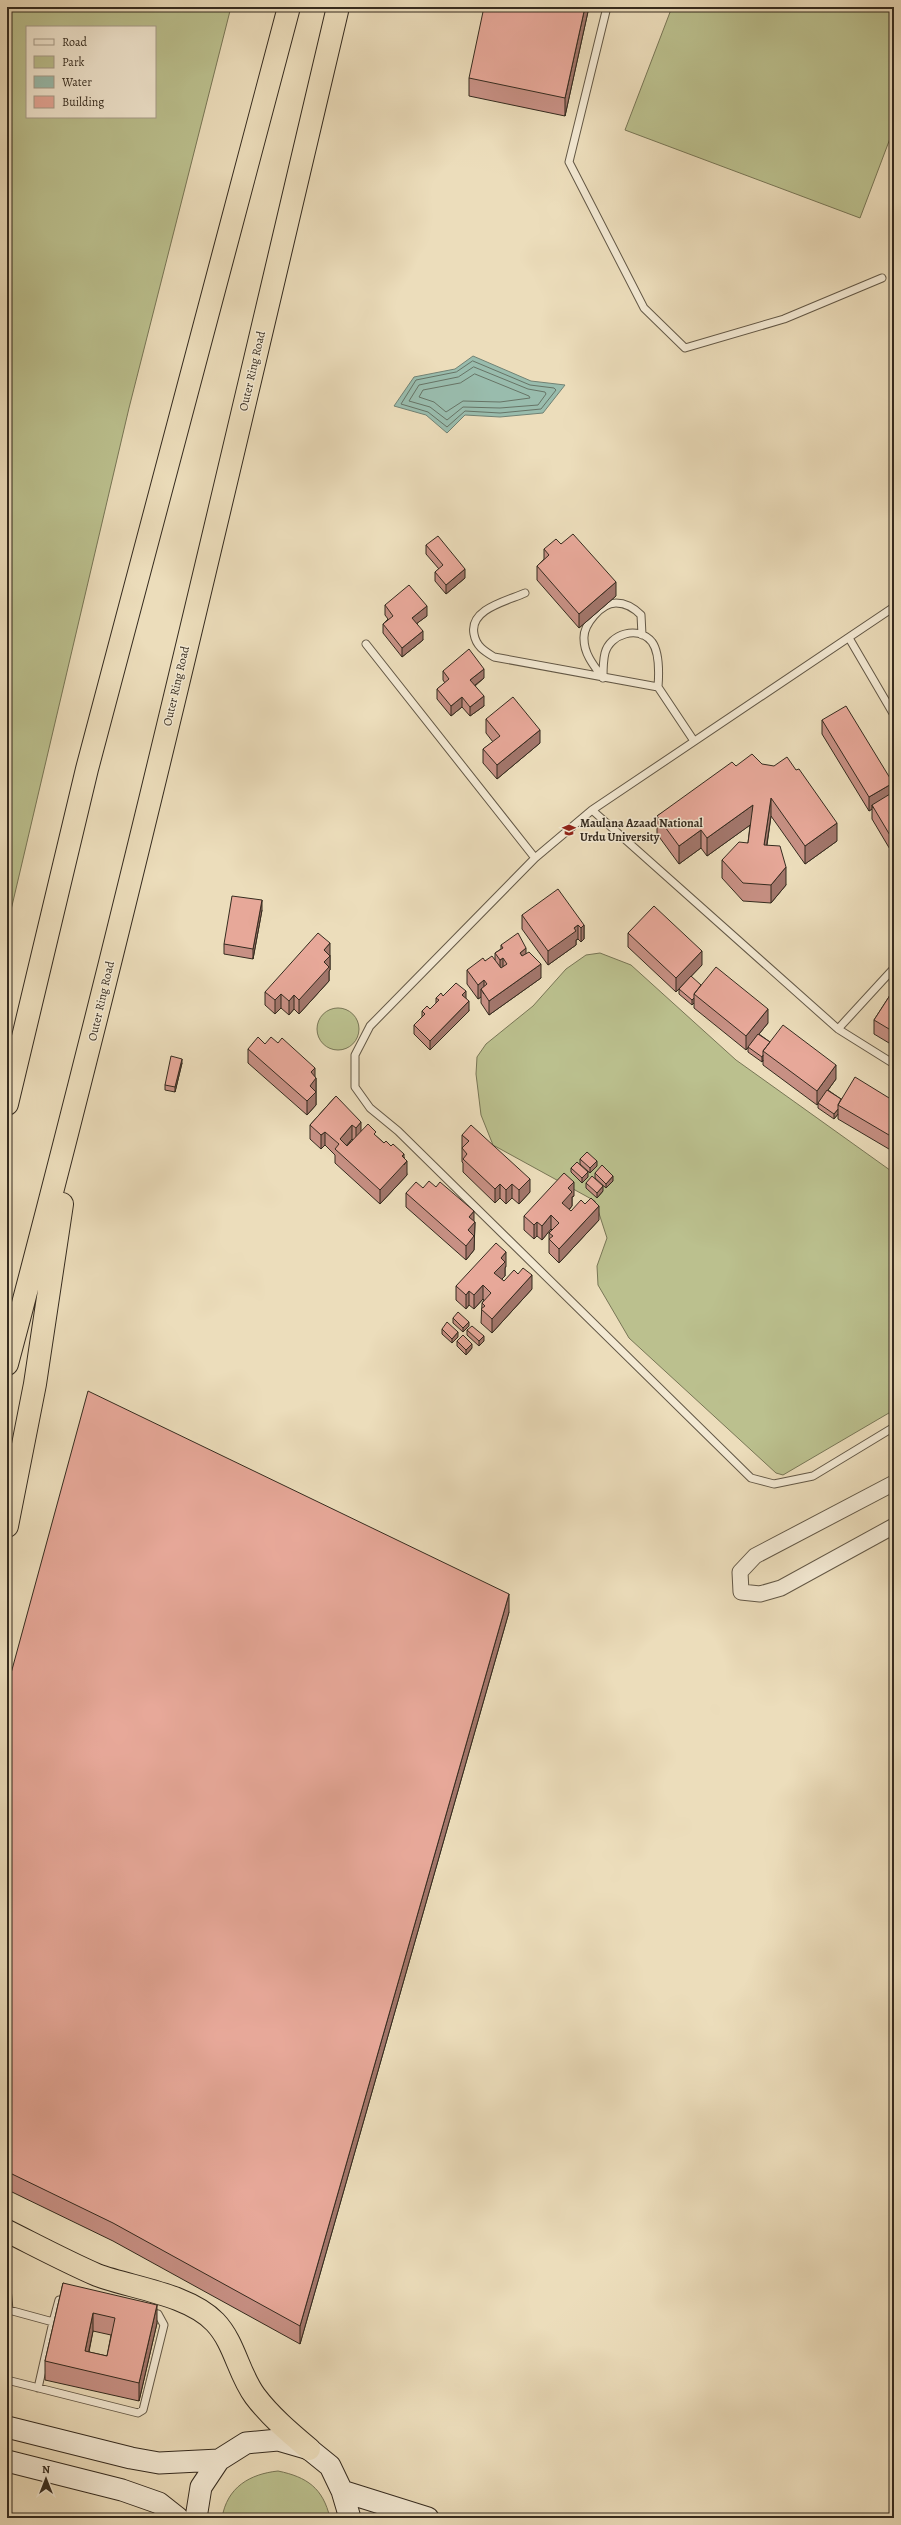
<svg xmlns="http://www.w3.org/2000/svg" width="901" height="2525" viewBox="0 0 901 2525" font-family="Alegreya,serif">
  <rect width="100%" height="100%" fill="#ecddbb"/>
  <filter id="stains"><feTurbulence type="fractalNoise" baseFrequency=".005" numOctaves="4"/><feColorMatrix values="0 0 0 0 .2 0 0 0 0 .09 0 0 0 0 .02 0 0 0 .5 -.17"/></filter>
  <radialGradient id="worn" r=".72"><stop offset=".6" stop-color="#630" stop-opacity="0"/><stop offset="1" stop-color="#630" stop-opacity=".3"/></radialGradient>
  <path fill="#bbc08e" stroke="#787656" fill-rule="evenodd" d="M7,7H231L129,408L7,927ZM27,27H155V117H27Z
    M672,7H894V128L860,218L625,130Z
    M600,953L631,965L736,1060L894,1173V1410L783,1475L776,1473L629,1338L598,1285L597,1266L607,1238L595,1201L493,1145L481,1115L476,1074L477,1057L486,1044L533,1006L566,969L586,955Z
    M317 1029a21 21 0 1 1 42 0a21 21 0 1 1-42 0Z
    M278,2471C307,2477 323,2488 330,2518H222C227,2487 250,2474 278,2471Z"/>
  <path fill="#99bcad" stroke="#718274" d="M473,356L531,381L565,385L543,413L500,417L465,415L447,433L426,415L394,406L414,377L455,369Z"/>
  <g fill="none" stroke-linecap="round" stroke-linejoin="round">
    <path stroke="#677466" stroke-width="1" d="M473,361L530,385L554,388L556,390L541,409L500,413L465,411L447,427L428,412L401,404L416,380L456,372Z
      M474,367L528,389L545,392L546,394L538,405L500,408L463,407L447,420L430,407L409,401L419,385L458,377Z
      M475,374L529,396L530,398L500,402L463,401L446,412L434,402L419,397L423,390L460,383Z"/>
    <g stroke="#635846" stroke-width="9">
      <path id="service" d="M607,7L569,162L644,308L685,348L784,319L882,278
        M525,593C507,601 469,609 474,634C476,646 484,651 494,657L658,687L694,741
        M894,607L592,810L535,858L370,1026L355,1055V1087L370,1108L398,1131L751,1478L774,1484L813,1476L894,1427
        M849,638L894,715
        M366,644L535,858
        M603,678C594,666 584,654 584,639C583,625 601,603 616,603C627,603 634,608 641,615L642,635
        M603,678C603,670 603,661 605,653C610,634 638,625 652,642C660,653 659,674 658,687
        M592,810L838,1029L894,1064
        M838,1029L894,968
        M7,2288L9,2310L53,2322L59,2300
        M7,2380L138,2413L143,2410L164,2325L158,2314L147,2312
        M38,2388L53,2322"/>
    </g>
    <g stroke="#635846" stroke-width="17">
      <path id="minor" d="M894,1483L755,1556L740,1572L741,1592L760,1594L781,1588L894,1526"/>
    </g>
    <g stroke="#352b1f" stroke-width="23">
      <path id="secondary" d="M7,2427L131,2458L159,2463L219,2460
        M7,2461L122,2490L159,2503L178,2518
        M342,2491L428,2518
        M196,2518L201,2487L219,2460L246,2443L278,2440L309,2449L330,2466L342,2491L350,2518"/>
    </g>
    <g stroke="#352b1f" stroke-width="24">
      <path id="motorway" d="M7,1104L87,769L289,7
        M7,1364C127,914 231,460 338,7
        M7,1526L35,1384L62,1204
        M7,2231C37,2246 67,2262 97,2275C132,2288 188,2294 215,2322C235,2343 238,2373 255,2396C270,2416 290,2433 309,2449"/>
    </g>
    <use href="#service" stroke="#f3e9d3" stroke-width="7"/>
    <use href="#minor" stroke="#f3e9d3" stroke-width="15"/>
    <use href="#secondary" stroke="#f3e9d3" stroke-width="21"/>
    <use href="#motorway" stroke="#ecddbb" stroke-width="22"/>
  </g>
  <path fill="#c79084" stroke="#352b1f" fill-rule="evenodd" d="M589,7L565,116L469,96V78Z
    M561,544L616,596L579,628L537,580V566L544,559V549Z
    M426,545L465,578L446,594L435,581V572L439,569L426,554Z
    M385,605L427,616L417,623L423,640L402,657L383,633V624L388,619L385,615Z
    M443,671L484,678L475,686L484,706L470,716L462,707L451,716L437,699V689L445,683L443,680Z
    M486,719L540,743L497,779L483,763V749L493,742L486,733Z
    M822,720L893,797H892L894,801V856L872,819V809L869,811L822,734Z
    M736,766L837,841L805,864L771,816L767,845L786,885L771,903L743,901L722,878V860L748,843L750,825L707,856L701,848L679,864L657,834V816Z
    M262,910L253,959L224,954V944Z
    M522,915L584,925V939L581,942L578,939L576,940V945L548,965L522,929Z
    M628,933L702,965L676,992L628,947Z
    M501,945L526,954L541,978L489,1015L481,1003V997L478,999L467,984V970L485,961L495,960V953L501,949Z
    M330,955V970L329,971V981L299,1014L294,1009L289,1015L281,1008L275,1014L265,1005V992Z
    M701,985L768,1023L759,1034L770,1042L836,1079L828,1090L841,1099L894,1101V1152L838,1119V1114L834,1119L818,1108V1104L817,1105L763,1065V1060L762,1062L748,1052V1047L750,1046L746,1050L694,1008V1003L692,1005L679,994V989Z
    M894,989V1046L874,1034V1020Z
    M443,996L466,998L469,1011L430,1050L414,1034V1025L422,1017V1011L430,1009L436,1003V998Z
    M248,1049L315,1077L316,1078V1105L307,1115L248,1063Z
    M182,1063L175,1092L165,1090V1085Z
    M336,1096L361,1131L376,1136L384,1143L404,1157L407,1175L380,1204L335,1163V1155L325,1145L321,1149L310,1139V1125ZM352,1139L353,1140L347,1146Z
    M462,1135L530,1192L519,1204L512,1198L506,1204L500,1198L495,1203L463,1172V1163L462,1162Z
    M580,1159L597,1166L590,1173L580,1164Z
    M571,1168L588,1177L582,1183L571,1172Z
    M595,1173L613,1181L606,1188L595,1178Z
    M586,1183L603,1191L597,1198L586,1188Z
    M423,1188L475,1222L474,1250L466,1260L406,1207V1193Z
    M574,1196L572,1197V1206L569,1210L571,1211L599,1220L559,1263L549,1253V1233L552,1230L551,1229L542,1240L537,1236L534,1239L524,1230V1216Z
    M506,1266L505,1268V1276L502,1279L504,1281L532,1289L492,1333L481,1323L482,1303L484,1300L483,1299L474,1309L469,1305L466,1309L456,1300V1286Z
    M453,1318L469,1326L463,1332L453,1323Z
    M442,1329L458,1337L452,1343L442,1334Z
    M467,1330L484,1341L479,1346L467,1335Z
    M457,1341L472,1348L466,1355L457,1346Z
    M509,1612L300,2344L113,2241L12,2192L7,2188V1688Z
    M63,2283L157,2323L139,2401L45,2380V2361ZM93,2331L111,2335L107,2356L89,2352Z"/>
  <path fill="#a2766b" stroke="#352b1f" d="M585,7H589L565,116V98Z
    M465,569V578L446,594V585Z
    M616,582V596L579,628V614Z
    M427,606V616L412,627V618Z
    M423,631V640L402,657V648Z
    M484,669V678L470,689V680Z
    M484,696V706L470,716V707Z
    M462,697V707L451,716V706Z
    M540,730V743L497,779V765Z
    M893,783V797L873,808L872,805V809L869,811V797Z
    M771,798V816L764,863V845Z
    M753,805V823L707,856V838Z
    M837,823V841L805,864V846Z
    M701,830V848L679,864V846Z
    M786,867V885L771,903V885Z
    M262,900V910L253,959V949Z
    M578,925V939L576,940V945L548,965V951L574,928Z
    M584,925V939L581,942V928Z
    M330,943V970L329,971V981L299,1014V1000L324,950Z
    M526,948V962L520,953Z
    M702,951V965L676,992V978Z
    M503,958V972L500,974V960Z
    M541,964V978L489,1015V1001Z
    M484,980V994L481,989V997L478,999V985Z
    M466,991V1001L462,995Z
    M281,994V1008L275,1014V1000Z
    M294,995V1009L289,1015V1001Z
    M694,998V1003L692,1005V1000Z
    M469,1001V1011L430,1050V1041Z
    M768,1009V1023L746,1050V1036Z
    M763,1055V1060L762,1062V1057Z
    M182,1059V1063L175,1092V1087Z
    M836,1065V1079L817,1105V1091Z
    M315,1068V1079L316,1078V1105L307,1115V1101L311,1072Z
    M838,1109V1114L834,1119V1114Z
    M361,1122V1136L356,1142V1128Z
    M352,1125V1139L340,1153V1139Z
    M325,1132V1145L321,1149V1135Z
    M404,1154V1165L407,1161V1175L380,1204V1190Z
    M597,1161V1166L590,1173V1168Z
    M588,1172V1177L582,1183V1178Z
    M613,1176V1181L606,1188V1184Z
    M530,1179V1192L519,1204V1190Z
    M574,1182V1196L572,1197V1206L562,1217V1203L568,1188Z
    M500,1184V1198L495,1203V1189Z
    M512,1184V1198L506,1204V1190Z
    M603,1186V1191L597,1198V1193Z
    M599,1206V1220L559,1263V1249Z
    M474,1211V1223L475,1222L474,1250L466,1260V1246L469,1217Z
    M551,1215V1229L542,1240V1226Z
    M537,1222V1236L534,1239V1225Z
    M506,1252V1266L505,1268V1276L494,1287V1273L501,1258Z
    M532,1275V1289L492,1333V1319Z
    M483,1285V1299L474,1309V1295Z
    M469,1291V1305L466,1309V1295Z
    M469,1322V1326L463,1332V1328Z
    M458,1332V1337L452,1343V1339Z
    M484,1336V1341L479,1346V1341Z
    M472,1344V1348L466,1355V1350Z
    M509,1594V1612L300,2344V2326Z
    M157,2305V2323L139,2401V2383Z
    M93,2313V2331L85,2369V2351Z"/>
  <path fill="#e7a899" stroke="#352b1f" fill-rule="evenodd" d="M484,7H585L565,98L469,78Z
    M573,534L616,582L579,614L537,566L549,555L544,549L556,539L561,544Z
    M438,536L465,569L446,585L435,572L443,565L426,545Z
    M409,585L427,606L412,618L423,631L402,648L383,624L393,616L385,605Z
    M469,649L484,669L470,680L484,696L470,707L462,697L451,706L437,689L449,679L443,671Z
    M513,697L540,730L497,765L483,749L500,736L486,719Z
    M846,706L893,783L869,797L822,720Z
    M752,754L762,764L774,766L787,757L796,770L799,769L837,823L805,846L771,798L764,845L780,846L786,867L771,885L743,883L722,860L739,842L748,843L753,805L707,838L701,830L679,846L657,816L732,762L736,766Z
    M890,794L894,801V842L872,805Z
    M558,889L584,925L581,928L578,925L574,928L576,931L548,951L522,915Z
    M232,896L262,900L253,949L224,944Z
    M654,906L702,951L676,978L628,933Z
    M318,933L330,943L324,950L330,956L324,962L329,967L299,1000L294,995L289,1001L281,994L275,1000L265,992Z
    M518,933L526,948L520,953L522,956L529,952L541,964L489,1001L481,989L487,984L484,980L478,985L467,970L483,958L485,961L492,956L501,968L507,964L503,958L500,960L495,953L503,948L501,945Z
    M716,967L768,1009L746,1036L694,994Z
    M691,976L701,985L694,994V998L692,1000L679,989Z
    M456,983L466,991L462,995L469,1001L430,1041L414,1025L425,1014L422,1011L427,1006L430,1009L439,1000L436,998L441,993L443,996Z
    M894,989V1032L874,1020Z
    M783,1025L836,1065L817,1091L763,1051Z
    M758,1034L770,1042L763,1051V1055L762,1057L748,1047Z
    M258,1037L265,1044L271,1037L278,1043L282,1038L315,1068L311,1072L316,1078L310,1086L316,1092L307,1101L248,1049Z
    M171,1056L182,1059L175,1087L165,1085Z
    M855,1077L894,1101V1138L838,1105Z
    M827,1090L841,1099L838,1105V1109L834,1114L818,1103Z
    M336,1096L361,1122L356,1128L352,1125L340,1139L347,1146L368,1124L376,1132L374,1134L384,1143L386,1141L391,1146L393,1144L404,1154L402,1156L407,1161L380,1190L335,1149L339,1144L325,1132L321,1135L310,1125Z
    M471,1125L530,1179L519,1190L512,1184L506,1190L500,1184L495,1189L463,1159L467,1154L462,1148L469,1141L462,1135Z
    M587,1152L597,1161L590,1168L580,1159Z
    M577,1162L588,1172L582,1178L571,1168Z
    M602,1165L613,1176L606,1184L595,1173Z
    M564,1173L574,1182L568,1188L572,1192L562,1203L571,1211L581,1200L585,1204L591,1198L599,1206L559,1249L549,1239L553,1236L549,1233L559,1223L551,1215L542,1226L537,1222L534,1225L524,1216Z
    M592,1176L603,1186L597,1193L586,1183Z
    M429,1181L436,1187L440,1182L474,1211L469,1217L475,1222L468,1230L474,1236L466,1246L406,1193L416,1182L423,1188Z
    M496,1243L506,1252L501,1258L505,1262L494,1273L504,1281L514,1270L518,1274L523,1268L532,1275L492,1319L481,1309L485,1306L482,1303L491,1293L483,1285L474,1295L469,1291L466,1295L456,1286Z
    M458,1312L469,1322L463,1328L453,1318Z
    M447,1322L458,1332L452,1339L442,1329Z
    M472,1326L484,1336L479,1341L467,1330Z
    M463,1335L472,1344L466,1350L457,1341Z
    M88,1391L509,1594L300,2326L113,2223L12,2174L7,2169V1688Z
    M63,2283L157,2305L139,2383L45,2361ZM93,2313L115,2318L107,2356L85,2351Z"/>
  <defs>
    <g id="university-bare" transform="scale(1.08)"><path d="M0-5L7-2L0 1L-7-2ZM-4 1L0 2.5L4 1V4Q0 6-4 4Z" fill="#8f2418" stroke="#f3e9d3" stroke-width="2.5" paint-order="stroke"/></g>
  </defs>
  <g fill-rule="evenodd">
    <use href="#university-bare" x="569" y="830"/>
  </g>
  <g text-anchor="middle" stroke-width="3" stroke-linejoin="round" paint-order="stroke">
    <g font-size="12" fill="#352b1f" stroke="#f3e9d3">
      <text transform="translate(252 371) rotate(-77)" y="4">Outer Ring Road</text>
      <text transform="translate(176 686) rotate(-77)" y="4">Outer Ring Road</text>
      <text transform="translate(101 1001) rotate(-77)" y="4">Outer Ring Road</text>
    </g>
    <g font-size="12" font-weight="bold" fill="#352b1f" stroke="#f3e9d3" text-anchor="start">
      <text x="580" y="827">Maulana Azaad National<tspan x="580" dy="14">Urdu University</tspan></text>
    </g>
  </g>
  <rect width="901" height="2525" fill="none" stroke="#ecddbb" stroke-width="24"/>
  <rect x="8" y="8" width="885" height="2509" fill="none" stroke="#352b1f" stroke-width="2"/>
  <rect x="12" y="12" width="877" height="2501" fill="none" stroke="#352b1f"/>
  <rect x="26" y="26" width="130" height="92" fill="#f3e9d3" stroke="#a79d8b"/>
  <rect x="34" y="39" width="20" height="6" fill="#f3e9d3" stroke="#a79d8b"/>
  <text x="62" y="46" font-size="12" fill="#352b1f">Road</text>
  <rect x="34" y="56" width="20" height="12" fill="#bbc08e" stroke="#a79d8b"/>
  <text x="62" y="66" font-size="12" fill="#352b1f">Park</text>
  <rect x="34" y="76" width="20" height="12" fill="#99bcad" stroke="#a79d8b"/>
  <text x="62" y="86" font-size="12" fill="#352b1f">Water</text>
  <rect x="34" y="96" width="20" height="12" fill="#e7a899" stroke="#a79d8b"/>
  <text x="62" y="106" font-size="12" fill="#352b1f">Building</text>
  <g transform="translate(46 2479)" stroke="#f3e9d3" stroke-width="3" paint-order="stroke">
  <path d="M0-3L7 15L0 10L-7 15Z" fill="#352b1f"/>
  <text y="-6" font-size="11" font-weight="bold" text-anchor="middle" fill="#352b1f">N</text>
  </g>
  <rect width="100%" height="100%" filter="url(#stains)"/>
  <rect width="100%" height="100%" fill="url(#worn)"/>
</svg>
